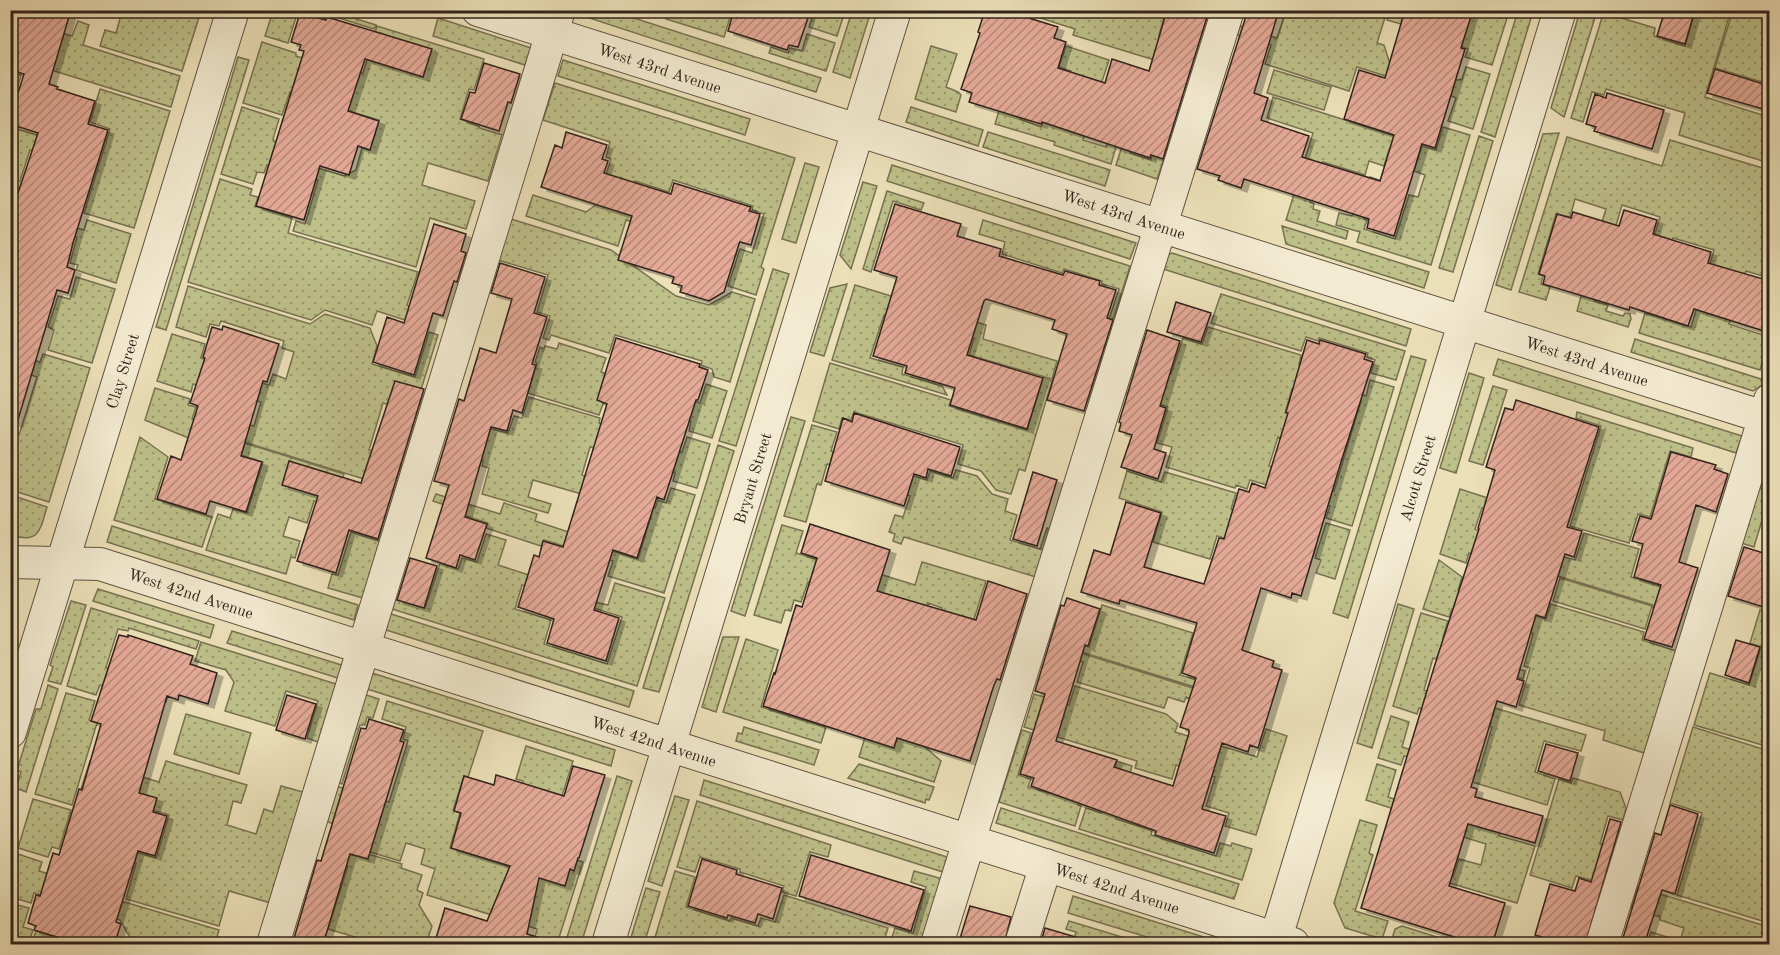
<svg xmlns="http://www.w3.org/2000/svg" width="1780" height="955" viewBox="0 0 1780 955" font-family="'Old Standard TT',serif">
  <defs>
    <pattern id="grass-dots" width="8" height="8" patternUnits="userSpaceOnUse" patternTransform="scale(1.5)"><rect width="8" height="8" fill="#bec08a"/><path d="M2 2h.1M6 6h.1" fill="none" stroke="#9b9c70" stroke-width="1.8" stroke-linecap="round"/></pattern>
    <pattern id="building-hatch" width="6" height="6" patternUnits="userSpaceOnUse" patternTransform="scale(1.5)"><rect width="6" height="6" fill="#e4a997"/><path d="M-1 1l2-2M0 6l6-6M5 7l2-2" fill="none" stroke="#b9897a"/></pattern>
    <filter id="shadow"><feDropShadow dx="6" dy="4" stdDeviation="0" flood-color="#0004"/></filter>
  </defs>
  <rect width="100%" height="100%" fill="#ece0b8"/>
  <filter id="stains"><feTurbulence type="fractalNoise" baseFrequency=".00333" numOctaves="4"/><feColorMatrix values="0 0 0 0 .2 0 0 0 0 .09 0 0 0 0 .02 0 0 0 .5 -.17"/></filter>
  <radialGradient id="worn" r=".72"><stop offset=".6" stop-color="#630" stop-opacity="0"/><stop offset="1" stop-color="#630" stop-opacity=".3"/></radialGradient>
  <path fill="url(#grass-dots)" stroke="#787252" stroke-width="1.5" d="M1055,10L1166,11L1159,35L1168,38L1161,62L1073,35L1075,29L1037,17L1039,11L1054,14Z
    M1505,10L1509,12L1492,65L1465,57L1468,49L1456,45L1457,40L1387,20L1389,11L1419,20L1464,12L1473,15L1474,11Z
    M122,11H201L182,71L100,46L105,30L116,33Z
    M273,11H298L288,43L265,36Z
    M301,11H331L376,25L374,29L326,14L324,18Z
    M583,11H612L821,78L816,92L586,17Z
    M668,11V10L732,11L724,37L666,19Z
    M808,11H845L837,36L809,27L813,15L807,13Z
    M852,11H871L850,78L833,72Z
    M1286,11H1387L1377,43L1384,45L1390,64L1440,93L1357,67L1349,91L1265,64L1271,45L1237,35L1240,26L1277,38Z
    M1580,11H1597L1564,117L1551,108Z
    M1604,11H1620L1618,17L1655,28L1654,36L1685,46L1695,11H1707L1729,17L1705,97L1769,117V163L1679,135L1685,113L1606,89L1604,95L1592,92L1583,122L1571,118Z
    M1730,11H1769V84L1715,68L1731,17L1729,16Z
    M1517,14L1531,18L1495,137L1481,132Z
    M438,18L531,48L525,65L433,36Z
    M78,21L89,25L83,45L180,76L171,107L25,62L37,26L72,36Z
    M377,26L484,59L474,90L469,89L460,119L479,126V128L502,135L488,181L428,163L422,185L475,201L466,229L430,218L416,267L293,231L296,221L305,224L318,180L315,179L318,168L344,176L356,170L362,148L370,150L379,120L325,104L359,72L363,73Z
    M807,34L835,43L826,71L769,53L771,47L788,53L790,48L802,51Z
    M262,42L296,53V56L334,68L323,102L290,92L282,115L243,103Z
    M931,46L957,54L946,87L958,92L961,95L956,112L915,99Z
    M1066,46L1109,60L1083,140L1106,147L1109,137L1118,140L1111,164L1054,145L1055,142L995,124L1001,104L1022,112L1020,119L1041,127C1048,107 1064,91 1071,71L1059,67Z
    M238,57L249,60L166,330L156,327Z
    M563,60L750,119L745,135L558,76Z
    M1466,67L1490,74L1473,129L1448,121L1456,98L1444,93L1447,82L1462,79Z
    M1274,70L1331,87L1324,110L1267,93Z
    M11,72L21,75L11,110L10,72Z
    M555,83L795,158L761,267L764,269L756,295L728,286L740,249L752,253L764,214L752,210L753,206L673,180L669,192L635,181L628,203L600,194L611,159L606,157L610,142L543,120Z
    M100,89L170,111L134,228L84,213L110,129L90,122Z
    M1273,97L1420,144L1416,158L1389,150L1384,166L1369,161L1365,175L1323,162L1310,202L1314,204L1313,209L1320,211L1317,221L1348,231L1346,239L1286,220L1313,133L1267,118Z
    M242,107L279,119L273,139L281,150L313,180L267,165L264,173L257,172L253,184L221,174Z
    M911,107L983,130L978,146L906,122Z
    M10,127L99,154L95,170L30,150L20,181L25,183L18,206L11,203Z
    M1443,127L1470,135L1431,265L1357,242L1360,232L1336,225L1339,213L1352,216L1362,185L1367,186L1370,177L1379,180L1375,192L1372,191L1364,219L1367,220L1364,229L1395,239L1409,195L1418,197L1425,175L1414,171L1422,146L1436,150Z
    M988,132L1110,170L1105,186L983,147Z
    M1559,133L1511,290L1496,285L1543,134Z
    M1479,136L1493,141L1453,272L1439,268Z
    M1567,137L1662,166L1670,140L1769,170L1764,186L1769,188V278L1746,271L1729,324L1769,337L1760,370L1639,333L1645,313L1691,327L1714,250L1673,238L1651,311L1653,240L1660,217L1622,205L1615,229L1582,287L1606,209L1575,199L1570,217L1556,214L1538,274L1543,276L1541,284L1550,287L1546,300L1519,292Z
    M1124,140L1133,143L1130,153L1151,160L1156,143L1168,147L1157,179L1116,165Z
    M805,163L819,167L796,243L782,239Z
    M892,165L1136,243L1130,259L887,181Z
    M220,179L252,189L250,195L258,197L255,206L292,218L288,233L418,272L407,305L418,309L414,323L377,311L372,325L325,310L311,320L188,282Z
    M863,182L877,186L851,269L840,255Z
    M887,191L924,203L921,210L893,201L871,272L863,269Z
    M533,195L586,212L604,199L737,250L736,255L626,220L618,246L526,216Z
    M511,219L611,250L676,296L709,305L732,292L755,299L730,382L714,377L712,369L701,365L702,361L615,335L609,353L551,335L549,340L543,338L550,316L537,312L548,275L498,260Z
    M87,220L131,234L116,283L76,270L78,265L70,263L77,237L60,232L63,224L84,230Z
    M983,220L1130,266L1114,317L1108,322L1119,289L1102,284V281L1064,269L1062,273L1002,254L1005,242L979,234Z
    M1282,226L1429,272L1424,288L1286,244Z
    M1172,253L1411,329L1406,346L1160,268L1163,257Z
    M773,269L789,274L736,446L719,441Z
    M76,277L115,289L92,363L48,350L54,330L48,327L58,296L70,299Z
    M847,284L824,356L810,352L830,288Z
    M855,285L986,325L983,339L1057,361L1052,379L969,355L974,338L923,322L921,327L884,315L870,358L903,367L902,374L942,386L947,395L832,360Z
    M188,286L310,324L325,314L370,328L377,346L372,364L415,377L429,332L438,335L414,412L383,403L369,450L399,460L401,465L393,488L241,441L246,424L254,426L261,402L253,400L258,382L269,385L273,374L286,379L294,352L282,348L284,341L221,321L219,326L210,324L206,337L176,327Z
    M1583,289L1597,294L1594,301L1608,305L1606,311L1623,316L1625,313L1630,314L1631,319L1628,327L1577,311Z
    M1221,294L1405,351L1396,380L1371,373L1375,360L1367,357L1368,353L1319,338L1318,341L1306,337L1301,351L1211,323Z
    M1208,327L1301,355L1299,365L1308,369L1301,391L1292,389L1285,413L1295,416L1289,441L1278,437L1269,466L1280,469L1289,492L1250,480L1247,489L1236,485L1235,488L1166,467L1172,447L1157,443L1168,407L1125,393L1134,363L1171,374L1183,338L1202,344Z
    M172,334L205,344L201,358L209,361L200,386L193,384L191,392L157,381Z
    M1635,339L1764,380L1762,385L1753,391L1631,352Z
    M559,343L606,358L601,372L613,376L599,415L528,393L537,363L535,362L540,347L544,349L545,346L557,349Z
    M11,353L40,362L43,354L90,368L49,502L11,490L10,432L19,435L37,377L11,368Z
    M1411,356L1426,360L1348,618L1333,613Z
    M1498,359L1742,436L1736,453L1493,375Z
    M830,363L951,400L949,406L1027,430L1043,378L1052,381L1025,471L1019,469L1011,494L996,490L981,471L958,464L963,445L854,412L851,420L842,418L839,429L813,421Z
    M1469,373L1484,378L1456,473L1440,468Z
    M1370,380L1394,387L1352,526L1326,518L1330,506L1318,502L1319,486L1334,491L1361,401L1354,398L1355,392L1366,396Z
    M706,384L727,391L712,438L689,431L691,421L685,419L691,400L700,403Z
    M1493,386L1507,390L1483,465L1469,461Z
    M155,388L190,399L188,405L196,407L192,419L239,434L217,450L145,420Z
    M529,397L600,418L599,423L606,426L599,449L590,447L582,475L590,478L585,495L533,480L528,497L551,504L548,513L482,494L489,468L482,466L483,461L474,458L484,427L508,433L514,416L522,418Z
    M1577,412L1693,448L1691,457L1670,451L1650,517L1638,514L1629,543L1570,526L1601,426L1576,418Z
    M791,417L805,421L745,616L731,611Z
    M812,425L837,432L831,451L840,454L836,466L827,464L821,485L817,484L806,522L784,516Z
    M140,437L168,457L155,499L212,517L202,547L114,520Z
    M687,437L710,444L697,488L673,481L675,473L668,470L674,450L682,452Z
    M238,441L344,474L334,507L314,501L307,523L289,517L283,536L300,541L295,558L291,557L286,574L206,550L218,514L230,518L233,509L247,513L263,462L234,453Z
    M718,445L734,451L659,692L643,688Z
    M842,454L927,480L930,471L953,478L956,470L977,476L992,494L1008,499L1005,511L1017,515L1010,540L1040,549L1047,528L1051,529L1036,577L904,537L901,544L893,541L895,534L889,532L895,515L903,517L910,496L901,493Z
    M1764,470L1769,472V497L1754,547L1741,543Z
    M1127,471L1161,482L1165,472L1236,493L1231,509L1241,513L1238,524L1316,547L1313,556L1246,536L1243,544L1217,536L1210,559L1153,542L1162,512L1119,498Z
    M671,488L695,495L664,593L608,576L613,561L544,540L541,546L486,528L488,523L444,509L445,505L433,501L436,494L500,514L504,503L537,514L535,521L584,537L583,542L638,559L651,516L590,497L593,489L655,508L658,500L666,503Z
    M1460,489L1494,500L1491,511L1482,508L1475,529L1483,532L1476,555L1469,553L1466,563L1440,554Z
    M11,495L47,507C40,531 39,544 11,535Z
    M1326,523L1350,530L1335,579L1316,573L1321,560L1315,558Z
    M782,525L803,531L796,553L872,576L873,572L915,585L922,562L986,581L970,632L938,622L942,608L928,603L923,618L808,582L801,602L794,600L791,611L785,610L781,623L754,615Z
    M112,526L358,605L354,620L107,542Z
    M351,532L380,541L363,598L328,588L332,574L338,575Z
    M1584,533L1639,549L1631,577L1688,595L1682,616L1653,608V605L1558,576L1543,551L1575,560Z
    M486,534L506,540L498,565L532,576L529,587L522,585L515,609L551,620L544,644L607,664L622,617L531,588L608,605L615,583L665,598L637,686L392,609L395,599L425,608L440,563L458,569L462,558L477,562Z
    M1439,560L1462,577L1458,590L1463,592L1462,611L1452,609L1449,617L1423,609Z
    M1560,578L1652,606L1645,629L1553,601Z
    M98,589L214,625L210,638L93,601Z
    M71,601L86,605L61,684L48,681L53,667L50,665Z
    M1398,604L1414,609L1372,748L1357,743Z
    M1551,604L1644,632L1642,640L1679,652L1661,712H1657L1644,753L1603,740L1605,731L1519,705L1530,668L1524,666L1533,634L1509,626L1533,615L1546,619Z
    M1102,605L1193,633L1180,675L1197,680L1195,687L1052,643L1055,636L1089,647Z
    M91,608L199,641L196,649L129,628L128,631L118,629L106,667L168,695L166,702L110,685L109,688L100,685L96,695L67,686Z
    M1760,610L1769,613V747L1694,725L1710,673L1749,685L1761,647L1750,643Z
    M388,613L634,691L629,707L383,629Z
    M1421,613L1448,621L1443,637L1454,650L1525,671L1523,679L1445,655L1443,661L1433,658L1424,690L1432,693L1427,710L1419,708L1417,714L1393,706Z
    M232,631L348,667L344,680L227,643Z
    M723,637H739L716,712L702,707Z
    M746,639L778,650L761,707L826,727L821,743L723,712Z
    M201,642L336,684L318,742L307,738L318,701L286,691L275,726L225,711L234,682L226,670L195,661Z
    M1052,644L1199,690L1196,701L1186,697L1184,702L1168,697L1164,708L1077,682L1083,662L1050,652Z
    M372,673L615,750L611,766L367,689Z
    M48,685L58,689L26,792L16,788L21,772L17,770L36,709H41Z
    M1075,686L1166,714L1178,724L1175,732L1257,757L1266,729L1287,736L1256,835L1225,826L1229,813L1206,806L1215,777L1176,765L1172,779L1135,768L1137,761L1024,727L1034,694L1069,705Z
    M66,693L95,701L89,720L97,723L72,805L35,794Z
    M363,694L379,699L373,718L367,717L365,725H360L342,784L336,782Z
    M387,701L483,731L468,777L464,776L453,810L460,813L450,848L510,867L523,781L516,779L526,746L573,761L545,850L583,862L557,944H533L537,929L427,895L435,869L421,864L425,849L406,843L400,861L360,849L365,834L325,821L336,786L389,802L408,741L403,739L406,727L382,719Z
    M876,701L927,743L925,747L941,761L934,782L859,757Z
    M1495,708L1586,735L1581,751L1544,741L1535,772L1555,779L1547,805L1469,781L1421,752L1479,771L1492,727L1432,709L1493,716Z
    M186,714L251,733L239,774L174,754Z
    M1391,716L1409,722L1402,747L1418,752L1416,759L1404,756L1401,765L1378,758Z
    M744,727L819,750L814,765L736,741L738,733L742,734Z
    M1693,727L1769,751V923L1677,895L1702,813L1670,803Z
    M1022,730L1031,733L1018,775L1031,779L1028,787L1049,793L1051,787L1081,796L1078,805L1081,806L1075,826L999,802Z
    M90,761L159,782L166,761L247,785L241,803L233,801L227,825L256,834L264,809L273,812L281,786L303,792L271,903L229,891L219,926L126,899L136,863L121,858L68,832L156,858L169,815L81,789Z
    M1117,761L1132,766L1116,819L1152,830L1151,835L1216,856L1220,843L1231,846L1232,843L1252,849L1242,880L1079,829L1086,808L1101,813Z
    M859,764L934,787L929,800L926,799L925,803L848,778Z
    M1377,764L1396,770L1388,797L1400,801L1397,810L1366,800Z
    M617,776L632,781L581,944H565Z
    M1573,778L1620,792L1626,808L1623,820L1608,816L1600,844L1615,849L1604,884L1576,876L1572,888L1530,875L1559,779L1571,783Z
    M704,780L947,857L943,872L700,795Z
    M675,796L689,800L662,886L648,881Z
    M1479,798L1508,807L1499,836L1535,846L1517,903L1385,864L1387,858L1453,877L1459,859L1481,865L1486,844L1457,835L1401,811L1472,823Z
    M33,799L71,810L59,849L52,847L48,857L18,848Z
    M697,801L831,845L828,857L810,852L796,896L782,892L784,886L740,872V869L700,857L695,872L677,867Z
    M1001,808L1239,884L1234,899L996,823Z
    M1360,820L1377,825L1369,853L1373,855L1355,911L1388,921L1382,939L1345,928L1334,903Z
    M327,847L356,856L358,851L402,864L401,868L422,875L417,890L423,893L419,905L432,926L426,944H353L355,937L328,929L348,866L323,858Z
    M15,853L42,862L39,871L49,874L42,895L34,893L31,903L11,897V868Z
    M675,871L695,877L686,907L730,921L731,918L758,926L761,918L775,922L784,895L888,928L883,944H653Z
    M914,871L943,879L924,944H890L895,928L913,933L926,887L911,882Z
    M1637,887L1769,927V944H1647L1651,932L1680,941L1684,928L1660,920V917L1631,908Z
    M646,888L660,892L644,944H629Z
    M1073,896L1223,943V944H1170L1068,913Z
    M111,898L219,930L215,944H126L129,936L120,920L112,917Z
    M10,903L29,908L23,927L33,930L28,944H11Z
    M1069,921L1145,944H1072L1076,932L1066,929Z
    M1402,926L1456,943V944H1400L1391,942L1395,929Z
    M36,931L81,944L32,943Z"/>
  <path fill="url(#building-hatch)" stroke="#31231b" stroke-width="1.5" filter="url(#shadow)" d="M10,10H71L49,84L58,87L57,89L95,101L88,124L108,130L73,243L67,267L75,270L68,293L57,290L17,423L10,422V217L38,133L10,124V118L24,74L10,70Z
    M734,10H795L809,15L798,47L789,45L787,50L728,31Z
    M985,10H1003L1058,27L1054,38L1066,42L1058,68L1105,83L1112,59L1149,71L1167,10H1186L1207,17L1163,159L1151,155L1150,158L1042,122L1041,124L969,102L972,93L961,89L980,33L978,32Z
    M1248,10H1279L1254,93L1268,98L1261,120L1309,136L1302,157L1380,181L1394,135L1344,119L1359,70L1385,78L1405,10H1473L1461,48L1465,49L1435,148L1422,144L1394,236L1367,228L1369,219L1244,179L1241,188L1218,180L1220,176L1197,169Z
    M1665,10H1695L1685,44L1657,36Z
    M300,13L326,20L327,17L432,49L423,77L365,59L348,111L379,121L370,150L358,146L349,175L320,166L304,220L256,206L304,51L299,50L301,45L291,42Z
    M484,63L520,74L511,103L508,102L499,131L461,119L470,92L475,93Z
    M1715,69L1770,86V111L1707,93Z
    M1607,93L1664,110L1652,149L1594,131L1596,127L1586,124L1595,94L1606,98Z
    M566,132L607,145L602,159L608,161L604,173L671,194L674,183L751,207L749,211L760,214L751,245L740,242L739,244L724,292L709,301L680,292L682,286L672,283L674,277L618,260L632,216L541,187L555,145L562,148Z
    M895,204L961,224L957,236L1001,249L999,256L1063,275L1065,271L1100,281L1099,285L1116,290L1107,318L1113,320L1084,411L1047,400L1067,334L1052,329L1055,320L986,299L984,301L967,355L1043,378L1027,429L950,405L955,388L905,373L907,366L873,356L897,277L874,270Z
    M1624,210L1657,220L1653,234L1711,252L1708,263L1770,281V333L1694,309L1688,326L1630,307L1629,310L1543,284L1545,276L1539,274L1557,214L1571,218L1573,212L1619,226Z
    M434,224L466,234L461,251L466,253L457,282L454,281L443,316L433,313L414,375L373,362L387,317L404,323Z
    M500,263L545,277L534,313L547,317L532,364L536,365L522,413L513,410L507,431L491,427L465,517L487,524L475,560L460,555L456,568L426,558L449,485L434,481L459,399L464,401L480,348L496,353L512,299L491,293Z
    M1176,302L1211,313L1201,342L1167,332Z
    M223,326L279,344L267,382L263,381L241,456L262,462L246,512L210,501L206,514L157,499L171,456L181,460L198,406L190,403L205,358L203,357L212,327L222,330Z
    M1147,330L1180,341L1160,406L1166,408L1154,449L1166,453L1158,479L1121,467L1132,435L1119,431L1121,423L1119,422Z
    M616,338L700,364L699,367L708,370L698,400H696L664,500L657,497L637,558L613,550L594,610L619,618L606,661L547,643L554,619L518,607L534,555L539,557L543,541L563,547L607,404L597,400Z
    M1307,340L1319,344L1320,340L1366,354L1364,359L1373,362L1341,462L1301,596L1292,593L1291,598L1261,588L1242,650L1274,661L1272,667L1282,670L1258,748L1250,745L1248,752L1222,743L1202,809L1226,816L1214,853L1155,835L1156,831L1031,786L1034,778L1020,774L1045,694L1035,691L1061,605L1064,606L1067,598L1100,609L1088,646L1085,645L1056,741L1117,760L1114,767L1173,786L1189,733V730L1180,727L1196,678L1182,673L1197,623L1120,600L1119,604L1081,592L1094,550L1110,555L1126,502L1161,513L1144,567L1204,584L1219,538L1224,539L1239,489L1249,492L1252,483L1265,488L1288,413L1286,412Z
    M395,381L424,389L378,539L349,530L336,573L297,561L318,496L282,485L289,461L361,483Z
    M1516,400L1599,427L1567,527L1582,531L1574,557L1565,554L1545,618L1536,615L1517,679L1524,681L1516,707L1497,701L1471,787L1477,789L1475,797L1543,816L1535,843L1468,824L1449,886L1505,903L1492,945H1480L1361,908L1436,661L1479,529L1478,528L1495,470L1486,467L1505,408L1513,410Z
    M854,413L960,447L951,476L928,469L926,478L914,474L904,506L825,481L843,418L852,422Z
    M1671,452L1716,465L1714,469L1728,474L1716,512L1696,505L1679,562L1698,568L1672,647L1644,639L1661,585L1634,577L1643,544L1632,541L1640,516L1651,519Z
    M1033,472L1057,480L1037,546L1013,539Z
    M810,524L890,550L877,591L976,620L988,581L1027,594L1000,680L997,679L994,685L970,761L897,738L894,748L763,706L774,673L775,674L796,605L802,607L817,558L801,553Z
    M1744,547L1770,555V609L1728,596Z
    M410,558L437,566L424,608L397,600Z
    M119,635L128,637V635L193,656L190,664L217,673L208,704L179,695L178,700L167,696L139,793L157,798L153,812L167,816L155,856L138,851L116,922L121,924L114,945H83L34,930L36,926L28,923L36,895L40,896L53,853L59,855L79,789L82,790L101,724L91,721Z
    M1736,640L1760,647L1749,683L1725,675Z
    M287,695L316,704L305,739L276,730Z
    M369,719L404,730L400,741L404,742L368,859L350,854L323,945H292L317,860L321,861L361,728L366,729Z
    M1546,744L1578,753L1570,781L1538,771Z
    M573,766L605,775L579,858H578L574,871L570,869L565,886L539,878L527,934L543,939L542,945H434L445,908L487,921L510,866L451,848L461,813L454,811L464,776L494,785L496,775L564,796Z
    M1670,805L1698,814L1675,894L1662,890L1644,945L1623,938L1655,833L1661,835Z
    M1610,819L1621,822L1585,945H1550L1551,940L1535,935L1550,884L1575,891L1579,878L1591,882Z
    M811,855L924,890L911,931L799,896Z
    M702,859L737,870L736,874L782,888L773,919L758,914L755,923L728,915L727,918L688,906Z
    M970,906L1011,917L1004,945H958Z
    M1045,928L1079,938L1078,945H1040Z"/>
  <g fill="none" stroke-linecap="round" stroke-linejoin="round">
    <g stroke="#605242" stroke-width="34">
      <path id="minor" d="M478,10L1770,419
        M10,562L100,564L1293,944
        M10,732L233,10
        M273,944L559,10
        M608,944L895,10
        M937,944L1228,10
        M1021,944L1046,865
        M1274,944L1560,10
        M1602,944L1770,400"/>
    </g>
    <use href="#minor" stroke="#f3ebd1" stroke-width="32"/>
  </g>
  <g text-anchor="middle" stroke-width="6" stroke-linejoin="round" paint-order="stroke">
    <g font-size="16" fill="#31231b" stroke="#f3ebd1">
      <text transform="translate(660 68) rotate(18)" y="6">West 43rd Avenue</text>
      <text transform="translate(1124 214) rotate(18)" y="6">West 43rd Avenue</text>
      <text transform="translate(1587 361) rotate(18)" y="6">West 43rd Avenue</text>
      <text transform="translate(122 371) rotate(-73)" y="6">Clay Street</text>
      <text transform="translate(752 478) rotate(-73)" y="6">Bryant Street</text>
      <text transform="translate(1417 478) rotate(-73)" y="6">Alcott Street</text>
      <text transform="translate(191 593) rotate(18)" y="6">West 42nd Avenue</text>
      <text transform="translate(654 741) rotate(18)" y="6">West 42nd Avenue</text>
      <text transform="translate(1117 888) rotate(18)" y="6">West 42nd Avenue</text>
    </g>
  </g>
  <rect width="1780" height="955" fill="none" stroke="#ece0b8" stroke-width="36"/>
  <rect x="12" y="12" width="1756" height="931" fill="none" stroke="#31231b" stroke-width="3"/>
  <rect x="18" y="18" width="1744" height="919" fill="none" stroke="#31231b" stroke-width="1.5"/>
  <rect width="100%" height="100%" filter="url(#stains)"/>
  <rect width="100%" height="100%" fill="url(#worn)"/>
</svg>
